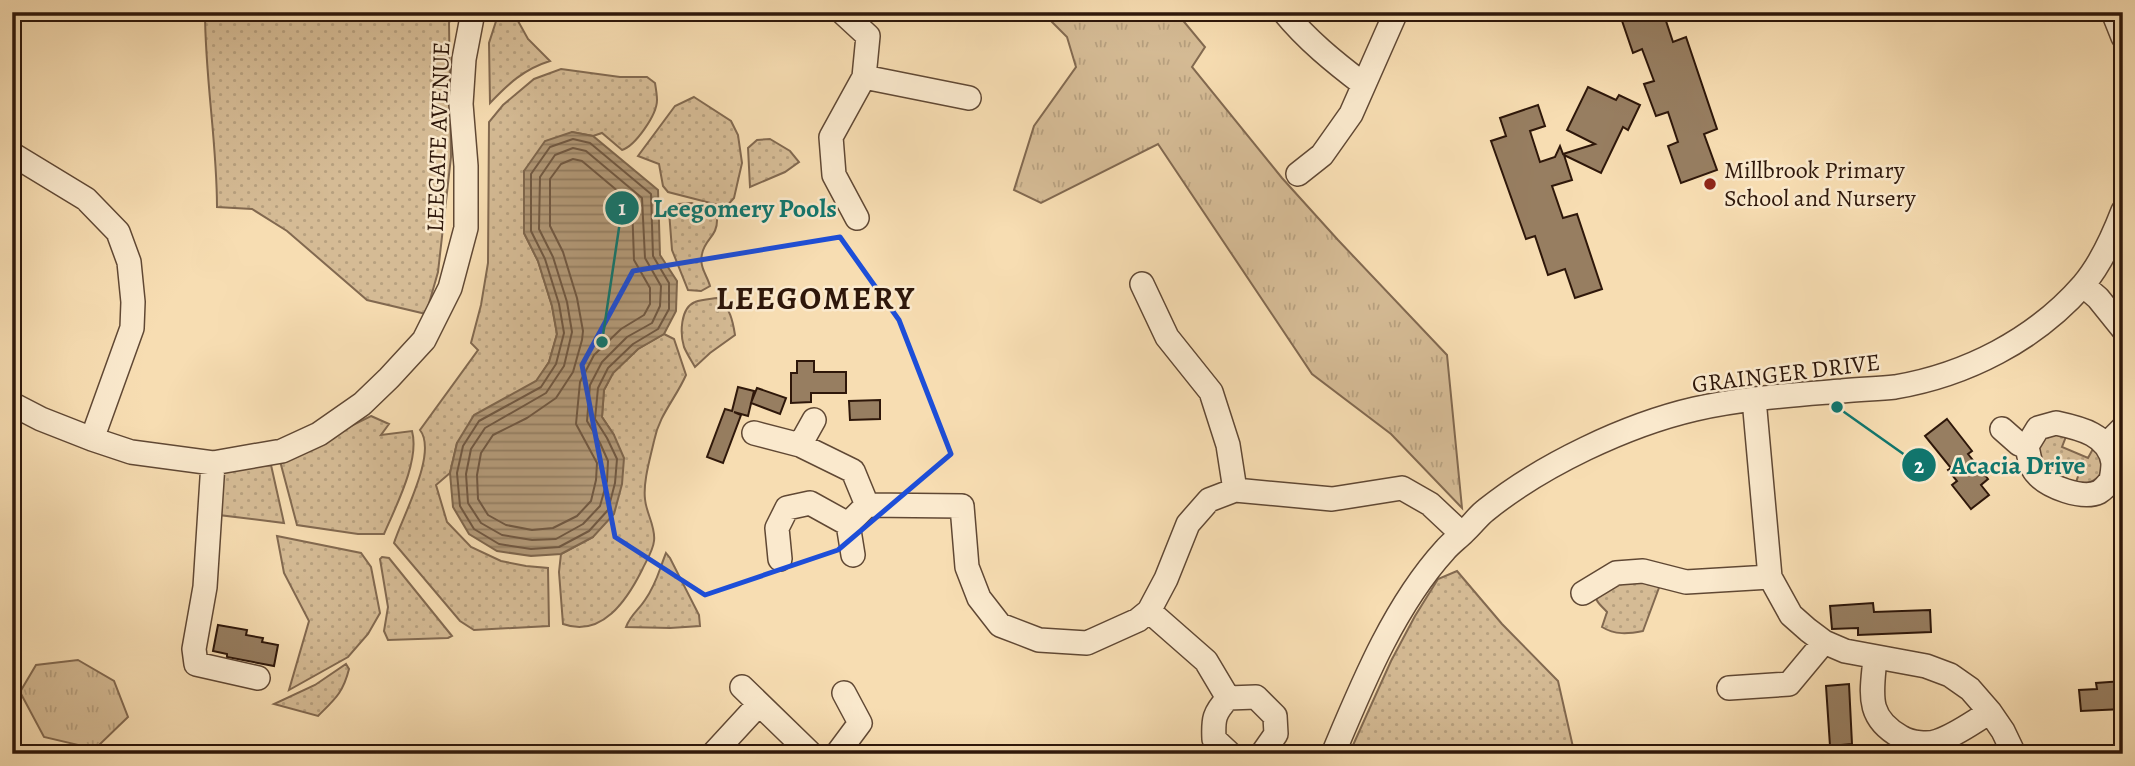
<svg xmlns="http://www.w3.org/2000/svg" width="2135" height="766" viewBox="0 0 2135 766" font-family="Alegreya,serif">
  <defs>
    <pattern id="grass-dots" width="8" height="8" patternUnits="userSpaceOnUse" patternTransform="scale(1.75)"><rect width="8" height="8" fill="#d5bb95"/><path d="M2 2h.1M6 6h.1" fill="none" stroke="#b7a07f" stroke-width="1.8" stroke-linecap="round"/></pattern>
    <pattern id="park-tufts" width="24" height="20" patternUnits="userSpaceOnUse" patternTransform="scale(1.75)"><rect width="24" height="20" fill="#d5bb95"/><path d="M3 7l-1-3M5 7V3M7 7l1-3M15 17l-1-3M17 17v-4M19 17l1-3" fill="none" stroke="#b7a07f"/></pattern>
    <pattern id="water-rules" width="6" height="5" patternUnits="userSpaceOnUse" patternTransform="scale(1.75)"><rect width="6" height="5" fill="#b39a79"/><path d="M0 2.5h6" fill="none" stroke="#927d61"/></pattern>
  </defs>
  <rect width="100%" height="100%" fill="#f7ddb2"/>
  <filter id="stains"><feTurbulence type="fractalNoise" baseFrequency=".00286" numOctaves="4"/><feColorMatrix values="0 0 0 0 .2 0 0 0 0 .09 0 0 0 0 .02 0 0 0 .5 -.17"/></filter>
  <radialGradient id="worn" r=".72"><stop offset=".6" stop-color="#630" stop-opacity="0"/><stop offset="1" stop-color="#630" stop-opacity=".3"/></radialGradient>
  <path fill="url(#grass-dots)" stroke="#826950" stroke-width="2" d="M205,12H453L449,23L451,157L438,272L426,314L367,300L287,231L252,209L217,207C217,142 205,78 205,12Z
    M499,12H513L528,39L550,61C524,69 508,84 490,103L489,43Z
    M561,69L620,77H647L655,83C656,89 657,95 657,100C657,115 635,146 622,150L602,133L593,136L572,132L524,171V233L538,261L552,306L557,334L549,362L537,381L513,395L457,443L450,473L436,485L447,522L471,547L501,561L526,566L548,568L549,626L474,630L460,621L394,543C402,517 438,453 420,430L478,350L471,343L481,305L488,263L489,122L503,105L534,79Z
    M694,97L731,121L738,135L742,163L734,198L726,207L668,192L663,186L659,164L638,156L675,106Z
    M770,139L790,151L799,162L785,172L750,187L748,148L757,140Z
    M692,203L717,218C718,237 705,238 702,254C699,267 707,275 710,286L701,291L688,290L672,250L669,211L678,204Z
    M717,298C730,306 733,322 735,335L710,353L695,367C691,360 687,354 684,347C680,334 680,308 695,302C702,299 710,299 717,298Z
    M664,334L674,339L686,375C676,398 659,415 654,441C650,459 643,482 645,499C646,513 656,527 654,541C653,551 646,561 642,570C627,600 602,638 563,624L559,572L561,554L593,537L614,435L602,417L604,390L613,373L638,349Z
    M371,416L389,424L381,435L412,431C420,460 396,506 384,534H358L297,525L280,461Z
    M2051,434H2067L2062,447L2088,458L2094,447L2101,452C2103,472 2104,477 2084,485L2076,482L2080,471L2055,461L2051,470C2036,461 2033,441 2051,434Z
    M271,465L284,523L219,515L215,484L226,470Z
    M277,536L361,553L371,567L380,613L368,634L348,657L289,690L309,621L284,573Z
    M666,553L670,558L699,615L700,626L670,628L626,627C631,614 638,611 645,600C657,583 659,570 666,553Z
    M382,557L389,558L452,636L448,638L388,640L384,631L388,607L380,559Z
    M1457,571L1502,624L1558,681L1573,747L1576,754H1349L1391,661L1415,616L1438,579Z
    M1644,576L1660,585L1643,631C1628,634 1615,635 1602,627L1607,612C1601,605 1593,601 1597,591Z
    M346,664L349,669C343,693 335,699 318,716L274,704L315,685Z"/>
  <path fill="url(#park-tufts)" stroke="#826950" stroke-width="2" d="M1042,12H1176L1205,47L1192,67L1282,178L1338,240L1447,355L1462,508L1391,434L1312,374L1158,144L1041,203L1014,190L1034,126L1076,67L1067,37Z
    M78,660L114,681L128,717L95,749L44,737L20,692L36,665Z"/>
  <path fill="url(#water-rules)" stroke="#7e664d" stroke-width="2" d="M572,132L593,136L658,190L660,255L677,281L676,311L664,334L638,349L613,373L604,390L602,417L614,435L624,458L622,484L614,514L593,537L561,554L531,556L497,551L469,534L453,507L450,473L457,443L474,415L536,381L549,362L557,334L552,306L538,261L524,233V171L545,141Z"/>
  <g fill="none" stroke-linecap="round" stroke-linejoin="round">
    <path stroke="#705842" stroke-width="2" d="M573,139L590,143L651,194L653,256L669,283V309L658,329L633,344L608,368L598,388L595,419L607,438L617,459L615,483L608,510L589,531L559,547L531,549L499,544L474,529L460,506L457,473L463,446L479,421L541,387L556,364L564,333L559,304L545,259L531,231V174L550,147Z
      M573,148L586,151L642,198L645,258L661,286L660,306L652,323L627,337L602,362L590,385L587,421L600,443L608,461L607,481L600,506L583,524L556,539L532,540L502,535L481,523L468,503L466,474L471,449L485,428L546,393L564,366L572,332L567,302L553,257L539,229L540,177L555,155Z
      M573,159L582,161L632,203L634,260L650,288V304L644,315L621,329L594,355L580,382L576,424L597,463L596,480L591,501L577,516L553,528L532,530L506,525L488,515L478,499L477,475L481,453L493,435L527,418L556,398L573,372L582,340L583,331L577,298L563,252L550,226V179L561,164Z"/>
  </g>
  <path fill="#977e61" stroke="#2e170a" stroke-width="2" d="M1619,12H1663L1673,42L1686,37L1717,129L1704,134L1717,170L1681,183L1668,146L1678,142L1668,112L1656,116L1644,84L1654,81L1642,49L1633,53Z
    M1588,87L1616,100L1619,95L1640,105L1628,130L1623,127L1601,173L1564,155L1572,180L1552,186L1563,218L1577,214L1602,289L1575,298L1565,269L1548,275L1535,236L1526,239L1491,141L1506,136L1500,118L1538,105L1545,126L1530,131L1540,162L1555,157L1560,146L1563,154L1595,144L1567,130Z
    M797,361H814V372H846V393H811V402L791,403V373H797Z
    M738,387L754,391L748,416L734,412L741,415L723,463L707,457L725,409L732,411Z
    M757,388L786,398L780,414L751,403Z
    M880,400V419L850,420L849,401Z
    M1947,419L1972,451L1968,454L1988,479L1981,485L1989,495L1971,509L1952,485L1957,481L1948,470L1951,468L1925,436Z
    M1873,603L1874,612L1930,610L1931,632L1858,635V628L1832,629L1830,606Z
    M218,625L247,630L246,635L263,638L262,642L278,645L274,666L227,657V654L213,651Z
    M2123,681V709L2081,711L2079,690L2097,689L2096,683Z
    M1849,684L1852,744L1830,746L1826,686Z"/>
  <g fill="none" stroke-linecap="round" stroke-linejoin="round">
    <g stroke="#604834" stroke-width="26">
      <path id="minor" d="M842,12L868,36L864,77L831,137L834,175L857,218
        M1284,12C1307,40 1334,62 1363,84
        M2113,12L2123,37
        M864,77L969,98
        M12,154L86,199L118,232L129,262L133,302L132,328L92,439
        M1298,174L1322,155L1351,114L1396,12
        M1142,284L1167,337L1211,392L1228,445L1235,490
        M2083,285L2098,298L2123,329
        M1754,399L1770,577L1791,615L1808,630L1824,642L1845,651L1926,666L1950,675L1970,689L1990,712L2003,731L2014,754
        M12,404L41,419L92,439L131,452L213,463L282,451L319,434L362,404L389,378L424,340L450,288L466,228V166L461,104L464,59L473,12
        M2056,423C2079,428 2109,434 2113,463C2113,468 2112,475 2111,480C2108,484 2104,489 2099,492C2083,500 2047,487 2036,473C2030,466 2029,456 2027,446L2038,428Z
        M2002,429L2019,444L2027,446
        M754,433L800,445L853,471L867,505L962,506L967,567L979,598L1000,625L1039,640L1087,643L1138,620L1149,611L1166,579L1188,524L1209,500L1235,490L1332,499L1402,488L1430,504L1462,534
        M2107,444L2123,428
        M800,445L814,420
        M213,463L205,587L194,649L196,664L258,678
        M848,524L853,555
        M780,559L777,528L787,508L810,503L848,524L867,505
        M1583,593L1616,573L1643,571L1686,582L1770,577
        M1149,611L1206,661L1228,698
        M1875,658C1872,693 1865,717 1901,737C1911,743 1928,745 1938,741C1956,735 1973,722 1990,712
        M742,687L811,754
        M1729,688L1789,684L1824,642
        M713,754L759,704
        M837,754L860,723L844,693
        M1230,754L1214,739C1213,719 1214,713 1228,698L1256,697L1275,716L1276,734L1262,754
        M1333,754C1362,685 1394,606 1445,550C1450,544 1458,538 1464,532C1472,525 1478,516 1486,510C1542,465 1626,425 1695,409C1743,398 1793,395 1842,391C1860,389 1878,389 1895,387C1966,375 2035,340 2083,285C2101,264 2113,237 2123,211"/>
    </g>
    <use href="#minor" stroke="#fae9cd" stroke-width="23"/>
  </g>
  <path fill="none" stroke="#1d4ed8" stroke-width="5" stroke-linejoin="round" d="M840,237L899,320L951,454L838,550L705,595L615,537L582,365L633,271Z"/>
  <circle fill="#8f2418" stroke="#fae9cd" stroke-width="2.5" cx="1710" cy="184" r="7"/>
  <g text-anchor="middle" stroke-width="5" stroke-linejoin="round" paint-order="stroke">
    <g font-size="24" fill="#2e170a" stroke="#fae9cd">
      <text transform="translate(438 137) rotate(-88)" y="8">LEEGATE AVENUE</text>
      <text transform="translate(1786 373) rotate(-7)" y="8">GRAINGER DRIVE</text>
    </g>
    <g font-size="24" fill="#2e170a" stroke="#fae9cd" text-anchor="start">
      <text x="1724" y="178">Millbrook Primary<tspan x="1724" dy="28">School and Nursery</tspan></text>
    </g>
    <g font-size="32" font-weight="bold" letter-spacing="2" fill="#2e170a" stroke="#fae9cd">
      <text x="816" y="309">LEEGOMERY</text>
    </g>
  </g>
  <path fill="none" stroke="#0f766e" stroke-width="2.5" d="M602 342L622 208M1837 407L1919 465"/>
  <g fill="#0f766e" stroke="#fae9cd" stroke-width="2.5">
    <circle cx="602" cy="342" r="7"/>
    <circle cx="1837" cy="407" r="7"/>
    <circle cx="622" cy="208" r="18"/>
    <circle cx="1919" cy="465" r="18"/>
  </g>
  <g font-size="21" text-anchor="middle" font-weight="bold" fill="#fff">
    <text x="622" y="215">1</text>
    <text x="1919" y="473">2</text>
  </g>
  <g font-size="26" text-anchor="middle" font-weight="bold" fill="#0f766e" stroke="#fae9cd" stroke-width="5" stroke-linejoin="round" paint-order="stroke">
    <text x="745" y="217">Leegomery Pools</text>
    <text x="2018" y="474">Acacia Drive</text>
  </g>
  <rect width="2135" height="766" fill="none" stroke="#f7ddb2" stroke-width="42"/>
  <rect x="14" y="14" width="2107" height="738" fill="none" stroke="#2e170a" stroke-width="3.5"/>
  <rect x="21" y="21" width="2093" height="724" fill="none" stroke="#2e170a" stroke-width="2"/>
  <rect width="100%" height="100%" filter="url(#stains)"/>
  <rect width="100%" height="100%" fill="url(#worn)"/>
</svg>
